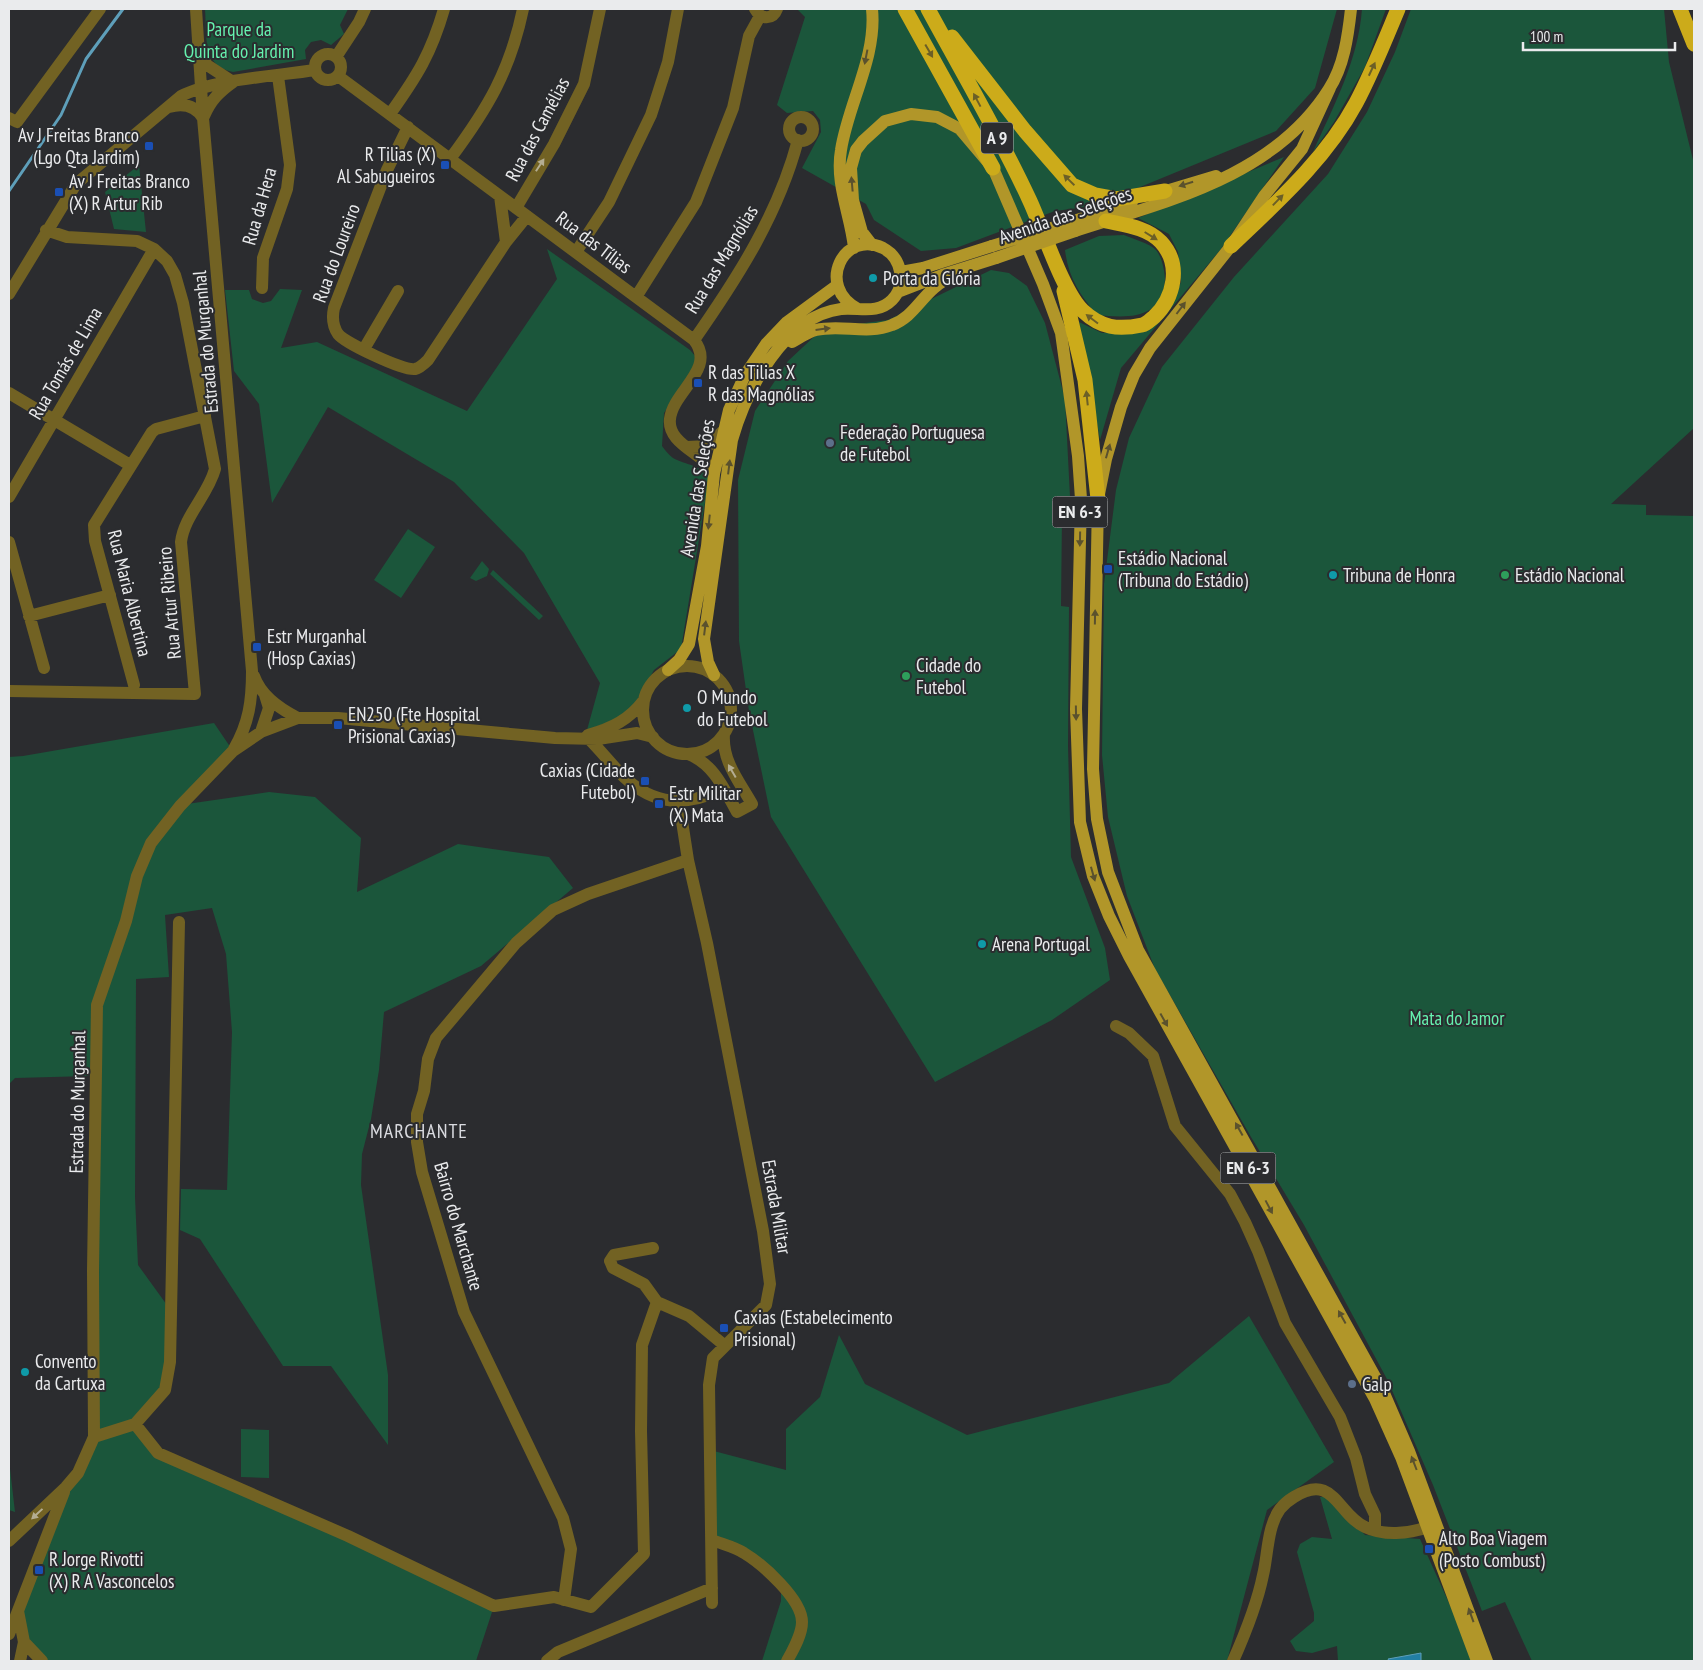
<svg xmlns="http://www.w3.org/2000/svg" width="1703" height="1670" viewBox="0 0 1703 1670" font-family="'PT Sans Narrow',sans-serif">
  <rect width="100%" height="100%" fill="#2b2c2f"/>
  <path fill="#1b563b" d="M205,9H348L340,25L344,34L331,45L321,40L311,42L305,50L306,59L233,72C201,66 207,34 205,9Z
    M797,9H1337L1315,88L1276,131L1094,206L1055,211L956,248L921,251L874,220L866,204L802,168L821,132L820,120L813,111L787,113L777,105L805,17Z
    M1362,9H1386L1365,67L1334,122L1313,152C1334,105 1358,61 1362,9Z
    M1411,9H1664L1669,62L1694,164V428L1611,504L1646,505V515L1694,516V1661H1532L1505,1602L1482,1611L1433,1485L1388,1381L1304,1225L1251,1137L1155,969L1127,896L1108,817L1102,755L1104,584L1116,490L1129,438L1162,367L1234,277L1328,174L1367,112L1395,52Z
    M1284,157L1221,249L1121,368L1100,440L1079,322L1102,333L1146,331L1167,314L1181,282L1178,252L1169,234L1138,218Z
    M139,165L146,232L114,229L105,192Z
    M1124,235C1133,239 1149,243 1156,250C1162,257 1165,272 1165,280C1162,320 1128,318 1097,315C1080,295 1068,277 1065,250L1099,236Z
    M547,249L690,350L696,357L693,369L664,413L662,446C665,450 669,455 673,458C685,465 702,465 709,478L681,649L654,670L629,715L587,730L600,683L524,553L454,482L328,407L272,503L259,404L234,371L225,290H249L252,299L263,303L271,301L280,289L302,290L281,348L317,342L467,411L557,279Z
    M991,270L1009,273L1027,286L1045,323L1065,399L1071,516L1062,515L1061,606L1069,607L1068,746L1071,857L1105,948L1110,980L1052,1020L935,1082L771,817L749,711L739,641L738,480L755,411L788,361L818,333L849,325L888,320Z
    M408,529L435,547L401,598L374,580Z
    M482,561L489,569L487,576L476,581L470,578Z
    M493,570L543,616L539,620L490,574Z
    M214,723L233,751L180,805L269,792L315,797L361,838L357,892L458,844L549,857L573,888L481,966L384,1012L379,1070L371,1119L362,1154L361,1185L388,1375V1445L331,1366H283L200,1239L180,1230L181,1189L227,1190L232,1032L226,954L212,908L165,915L169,977L136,979L135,1197L138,1265L172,1312L165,1390L135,1424L158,1453L494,1606L476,1661H42L14,1621L66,1487L94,1437L96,1013L89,1076L15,1078L9,1084V757L23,756Z
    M1249,1316L1334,1462L1267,1510L1227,1661H762L781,1601V1583L743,1552L711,1541L710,1450L786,1470V1429L820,1397L839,1335L865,1384L967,1435L1169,1383Z
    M241,1429L269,1430V1478L241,1477Z
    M9,1460L15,1512L9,1510Z
    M1320,1497H1329L1365,1535L1420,1539L1454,1614L1471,1661H1338L1337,1646L1312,1653L1296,1651L1290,1641L1314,1621V1613L1297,1552L1300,1544L1312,1537L1332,1539Z"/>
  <path fill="#227fa4" stroke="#5e9fba" d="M1421,1653V1661H1389L1388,1659Z"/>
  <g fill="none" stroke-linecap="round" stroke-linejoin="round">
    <path stroke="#5e9fba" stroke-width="3" d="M9,191L61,115L86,59L123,9"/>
    <path stroke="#726223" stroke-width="12" d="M196,9L203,118L252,671C252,701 249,723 234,749
      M755,9C761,20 773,20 777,9
      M200,52L207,65L233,82C219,92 211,100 204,116
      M315 67a13 13 0 1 1 26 0a13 13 0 1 1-26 0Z
      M336,57L359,22L365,9
      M338,76L694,340C717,369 673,391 670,419C667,445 705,453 714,474
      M169,107C183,103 195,105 203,118
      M390,114C417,76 431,54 444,9
      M789 129a12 12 0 1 1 24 0a12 12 0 1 1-24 0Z
      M9,118L17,122L100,9
      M408,127L387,170L334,308C332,317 332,325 338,334C345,343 403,371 415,369C420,368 424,364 428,360L506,242L500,196
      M450,159C488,108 510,71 523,9
      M516,208L554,144L584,84L600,9
      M506,242L527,216
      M576,252L609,202L651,115L668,62L678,9
      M262,288L263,258L287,189L290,165L278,76
      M9,294L76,184L181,96C213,79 278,76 315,70
      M636,297L696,202L733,108L749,36L760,16
      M694,340C738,277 778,215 798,140
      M364,349L398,291
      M9,393L130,465
      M687,447L708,446L722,432
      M9,497L154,249
      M9,542L44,668
      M29,616L110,595
      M643 710a44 44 0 1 1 88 0a44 44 0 1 1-88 0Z
      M254,676C261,696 280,709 298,718
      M134,685L95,541L94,525L152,432L156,429L205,416
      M9,691L195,694L181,542C184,516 208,495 215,469L183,303L175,275L167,261L154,249L137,241L67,237L46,230
      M261,732L269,708L265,695
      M588,735C612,728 629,720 644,700
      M589,739C601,751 611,764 623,776C655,807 686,806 724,789
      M688,754C714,764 724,789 737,812L752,804C739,781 722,761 724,734
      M679,802L688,860L707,943L763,1231L770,1284L766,1305L713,1358L709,1385L712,1603
      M1116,1026L1129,1033L1153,1056L1175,1126L1230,1194L1245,1222L1258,1251L1285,1323L1340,1417L1356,1458L1365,1494L1375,1515V1530
      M653,1248L614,1255L610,1261L613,1268L644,1284L657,1302L689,1316L724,1345
      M135,1424L158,1453L348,1536L494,1606L554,1597L591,1607L644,1554L641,1431L642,1345L657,1302
      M94,1437L135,1424L165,1390L170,1362L179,922
      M712,1540C722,1544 735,1547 744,1553C762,1564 802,1599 802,1622C802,1635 793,1650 787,1661
      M9,1541L66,1487L78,1473L94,1437L93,1271L97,1005L126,921L137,876L151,843L180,806L233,751L261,732L298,718H338L555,738L598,739L637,733L653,737
      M564,1600L571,1549L563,1518L464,1312L422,1172L417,1142V1114L424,1091L428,1059L436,1038L516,943L553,910L588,894L688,860
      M18,1611L24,1642L20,1661
      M9,1634L64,1492
      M24,1642L42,1661
      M547,1661L558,1652L712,1588
      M1233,1661C1245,1634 1257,1605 1263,1575C1268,1555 1267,1527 1280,1509C1284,1504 1289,1500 1294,1497C1334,1472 1337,1514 1365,1527C1384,1536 1408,1534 1428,1527"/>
    <path stroke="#b19629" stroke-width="12" d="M1330,88L1302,149L1264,196L1231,246L1150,348L1134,375L1121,407L1106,459L1098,499L1093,769L1097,819L1108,872L1138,950L1384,1393L1409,1451L1487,1661
      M1156,194L1216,176
      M1071,222L1132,202
      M1075,231C1167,201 1274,177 1329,89C1344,66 1348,36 1351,9
      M872,245L862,232L853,200L851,168L856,150L863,141L885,121L911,114L937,117L960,129L993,168L1043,284L1061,333L1078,456L1081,499L1076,709L1080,822L1093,876L1109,916L1129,956L1375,1399L1401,1457L1477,1661
      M854,248C851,216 835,184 841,150C848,104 877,57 872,9
      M901,272L923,268L992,246
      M898,292L942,275L996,258
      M792,342C799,338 808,332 816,330C841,324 867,335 892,325C911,318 919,301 934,288C944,279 955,274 966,268
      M668,670L679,660L689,644L707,546L714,474L729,410L745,375L766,344L787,322L836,286
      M714,675L708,662L704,639L732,440C746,391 784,316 841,309C859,307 877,315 892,300C907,285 902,258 883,248C844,229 815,286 858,309"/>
    <path stroke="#ccab1a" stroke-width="15" d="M905,9L993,168
      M928,9C962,72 999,134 1029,199C1042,226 1063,293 1083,311C1101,328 1118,330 1142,325C1147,324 1150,320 1154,317C1174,298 1182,265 1161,242C1147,227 1124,225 1106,221
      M1680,9L1694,44
      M952,37L1025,131L1072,185L1095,195L1117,199L1165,191
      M1231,246C1276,203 1326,159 1356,103C1372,73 1385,40 1398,9
      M1064,291L1085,380L1098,499"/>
    <path stroke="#b19629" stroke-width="12" d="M992,246L1071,222
      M996,258L1075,231"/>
  </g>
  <defs><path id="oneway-solid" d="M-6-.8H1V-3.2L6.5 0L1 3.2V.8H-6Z" transform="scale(1.25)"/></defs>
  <g fill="#6b5f27">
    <use href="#oneway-solid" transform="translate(929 51) rotate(60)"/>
    <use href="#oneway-solid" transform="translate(1372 69) rotate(-65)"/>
    <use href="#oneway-solid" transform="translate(977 100) rotate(-118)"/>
    <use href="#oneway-solid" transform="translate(1069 180) rotate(-136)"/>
    <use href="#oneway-solid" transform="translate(1278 200) rotate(-46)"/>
    <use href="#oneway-solid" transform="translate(1151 236) rotate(32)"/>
    <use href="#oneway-solid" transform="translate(1092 319) rotate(-143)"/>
    <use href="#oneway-solid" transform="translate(1087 398) rotate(-96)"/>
  </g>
  <g fill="#5a512d">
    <use href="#oneway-solid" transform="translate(866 57) rotate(101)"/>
    <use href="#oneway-solid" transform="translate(852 184) rotate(-95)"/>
    <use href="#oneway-solid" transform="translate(1186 184) rotate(162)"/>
    <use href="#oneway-solid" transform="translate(1181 308) rotate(-53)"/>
    <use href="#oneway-solid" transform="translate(823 329) rotate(-7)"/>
    <use href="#oneway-solid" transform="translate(1108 451) rotate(-74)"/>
    <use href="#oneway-solid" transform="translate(729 467) rotate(-83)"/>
    <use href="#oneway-solid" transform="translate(709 522) rotate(96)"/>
    <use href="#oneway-solid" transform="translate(1080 539) rotate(91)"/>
    <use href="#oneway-solid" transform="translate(1095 617) rotate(-89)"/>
    <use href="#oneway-solid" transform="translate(705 628) rotate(-83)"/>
    <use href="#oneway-solid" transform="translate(1076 713) rotate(89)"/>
    <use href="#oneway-solid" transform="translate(1093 874) rotate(74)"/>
    <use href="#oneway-solid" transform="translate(1164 1020) rotate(61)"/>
    <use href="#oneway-solid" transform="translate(1239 1129) rotate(-119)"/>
    <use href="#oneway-solid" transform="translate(1269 1207) rotate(62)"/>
    <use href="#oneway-solid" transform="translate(1342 1317) rotate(-119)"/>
    <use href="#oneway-solid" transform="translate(1414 1463) rotate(-111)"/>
    <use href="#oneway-solid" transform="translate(1471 1615) rotate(-110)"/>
  </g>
  <g fill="#b4ad92">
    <use href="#oneway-solid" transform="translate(540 165) rotate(-57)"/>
    <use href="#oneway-solid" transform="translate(732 771) rotate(-120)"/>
    <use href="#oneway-solid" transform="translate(37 1514) rotate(137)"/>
  </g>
  <g fill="#1a4fb4" stroke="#2b2c2f" stroke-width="2">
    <rect x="144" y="141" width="10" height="10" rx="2.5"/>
    <rect x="440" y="160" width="10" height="10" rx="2.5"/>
    <rect x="54" y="187" width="10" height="10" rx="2.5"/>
    <rect x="693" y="378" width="10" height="10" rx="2.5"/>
    <rect x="1103" y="564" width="10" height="10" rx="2.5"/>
    <rect x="252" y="642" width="10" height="10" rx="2.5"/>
    <rect x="333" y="720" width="10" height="10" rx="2.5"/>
    <rect x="640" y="776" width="10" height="10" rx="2.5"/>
    <rect x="654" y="799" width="10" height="10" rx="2.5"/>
    <rect x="719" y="1323" width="10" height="10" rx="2.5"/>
    <rect x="1424" y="1544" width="10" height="10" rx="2.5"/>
    <rect x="34" y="1565" width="10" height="10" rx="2.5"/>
  </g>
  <g fill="#0f9aa8" stroke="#2b2c2f" stroke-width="2">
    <circle cx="873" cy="278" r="5"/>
    <circle cx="1333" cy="575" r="5"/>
    <circle cx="687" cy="708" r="5"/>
    <circle cx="982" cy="944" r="5"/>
    <circle cx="25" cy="1372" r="5"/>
  </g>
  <g fill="#5c6f8a" stroke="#2b2c2f" stroke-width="2">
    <circle cx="830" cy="443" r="5"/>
    <circle cx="1352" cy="1384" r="5"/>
  </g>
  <g fill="#2e9e5b" stroke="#2b2c2f" stroke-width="2">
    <circle cx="1505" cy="575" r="5"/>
    <circle cx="906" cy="676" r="5"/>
  </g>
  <g text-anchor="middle" stroke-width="4" stroke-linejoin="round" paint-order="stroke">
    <g fill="#2b2c2f" stroke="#b1b2b4" stroke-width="1">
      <rect x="981" y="122.5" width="32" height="31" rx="4"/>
      <rect x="1052.5" y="496.5" width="55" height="31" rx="4"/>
      <rect x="1220.5" y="1152.5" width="55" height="31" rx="4"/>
    </g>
    <g font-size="18" font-weight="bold" fill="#eaebed">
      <text x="997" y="144">A 9</text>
      <text x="1080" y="518">EN 6-3</text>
      <text x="1248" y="1174">EN 6-3</text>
    </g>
    <g font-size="19" fill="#65f2af" stroke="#2b2c2f">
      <text x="239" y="36">Parque da<tspan x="239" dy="22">Quinta do Jardim</tspan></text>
      <text x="1457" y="1025">Mata do Jamor</text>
    </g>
    <g font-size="19" fill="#eaebed" stroke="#2b2c2f">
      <text transform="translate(537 129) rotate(-62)" y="7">Rua das Camélias</text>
      <text transform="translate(259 206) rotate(-74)" y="7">Rua da Hera</text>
      <text transform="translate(1065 215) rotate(-19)" y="7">Avenida das Seleções</text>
      <text transform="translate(594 242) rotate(37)" y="7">Rua das Tílias</text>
      <text transform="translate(336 253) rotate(-70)" y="7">Rua do Loureiro</text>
      <text transform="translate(721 259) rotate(-59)" y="7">Rua das Magnólias</text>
      <text transform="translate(205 342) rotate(-95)" y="7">Estrada do Murganhal</text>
      <text transform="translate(65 363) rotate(-60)" y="7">Rua Tomás de Lima</text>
      <text transform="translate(697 488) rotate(-81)" y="7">Avenida das Seleções</text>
      <text transform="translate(130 593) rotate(76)" y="7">Rua Maria Albertina</text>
      <text transform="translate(169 603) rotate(-95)" y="7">Rua Artur Ribeiro</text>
      <text transform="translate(77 1102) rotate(-89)" y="7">Estrada do Murganhal</text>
      <text transform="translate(777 1207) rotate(80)" y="7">Estrada Militar</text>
      <text transform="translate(459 1226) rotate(74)" y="7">Bairro do Marchante</text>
    </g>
    <g font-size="19" fill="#eaebed" stroke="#2b2c2f" text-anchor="start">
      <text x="139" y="142" text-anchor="end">Av J Freitas Branco<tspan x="139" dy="22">(Lgo Qta Jardim)</tspan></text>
      <text x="435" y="161" text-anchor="end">R Tilias (X)<tspan x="435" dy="22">Al Sabugueiros</tspan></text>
      <text x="69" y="188">Av J Freitas Branco<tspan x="69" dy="22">(X) R Artur Rib</tspan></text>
      <text x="883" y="285">Porta da Glória</text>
      <text x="708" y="379">R das Tilias X<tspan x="708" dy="22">R das Magnólias</tspan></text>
      <text x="840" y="439">Federação Portuguesa<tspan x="840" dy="22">de Futebol</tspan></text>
      <text x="1118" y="565">Estádio Nacional<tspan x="1118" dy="22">(Tribuna do Estádio)</tspan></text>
      <text x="1343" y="582">Tribuna de Honra</text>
      <text x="1515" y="582">Estádio Nacional</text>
      <text x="267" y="643">Estr Murganhal<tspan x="267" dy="22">(Hosp Caxias)</tspan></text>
      <text x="916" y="672">Cidade do<tspan x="916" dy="22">Futebol</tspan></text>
      <text x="697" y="704">O Mundo<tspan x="697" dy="22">do Futebol</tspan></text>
      <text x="348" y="721">EN250 (Fte Hospital<tspan x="348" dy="22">Prisional Caxias)</tspan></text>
      <text x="635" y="777" text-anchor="end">Caxias (Cidade<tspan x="635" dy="22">Futebol)</tspan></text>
      <text x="669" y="800">Estr Militar<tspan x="669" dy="22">(X) Mata</tspan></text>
      <text x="992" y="951">Arena Portugal</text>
      <text x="734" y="1324">Caxias (Estabelecimento<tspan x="734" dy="22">Prisional)</tspan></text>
      <text x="35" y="1368">Convento<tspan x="35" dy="22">da Cartuxa</tspan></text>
      <text x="1362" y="1391">Galp</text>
      <text x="1439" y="1545">Alto Boa Viagem<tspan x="1439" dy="22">(Posto Combust)</tspan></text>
      <text x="49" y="1566">R Jorge Rivotti<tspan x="49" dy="22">(X) R A Vasconcelos</tspan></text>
    </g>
    <g font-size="20" letter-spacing="1" fill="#d9dadf" stroke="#2b2c2f">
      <text x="419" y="1138">MARCHANTE</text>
    </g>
  </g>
  <rect width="1703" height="1670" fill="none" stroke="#eaebed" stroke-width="20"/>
  <path d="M1523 42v8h152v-8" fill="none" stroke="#eaebed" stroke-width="2.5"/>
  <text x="1530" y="42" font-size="15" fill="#eaebed" stroke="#2b2c2f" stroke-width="4" paint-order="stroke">100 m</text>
</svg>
